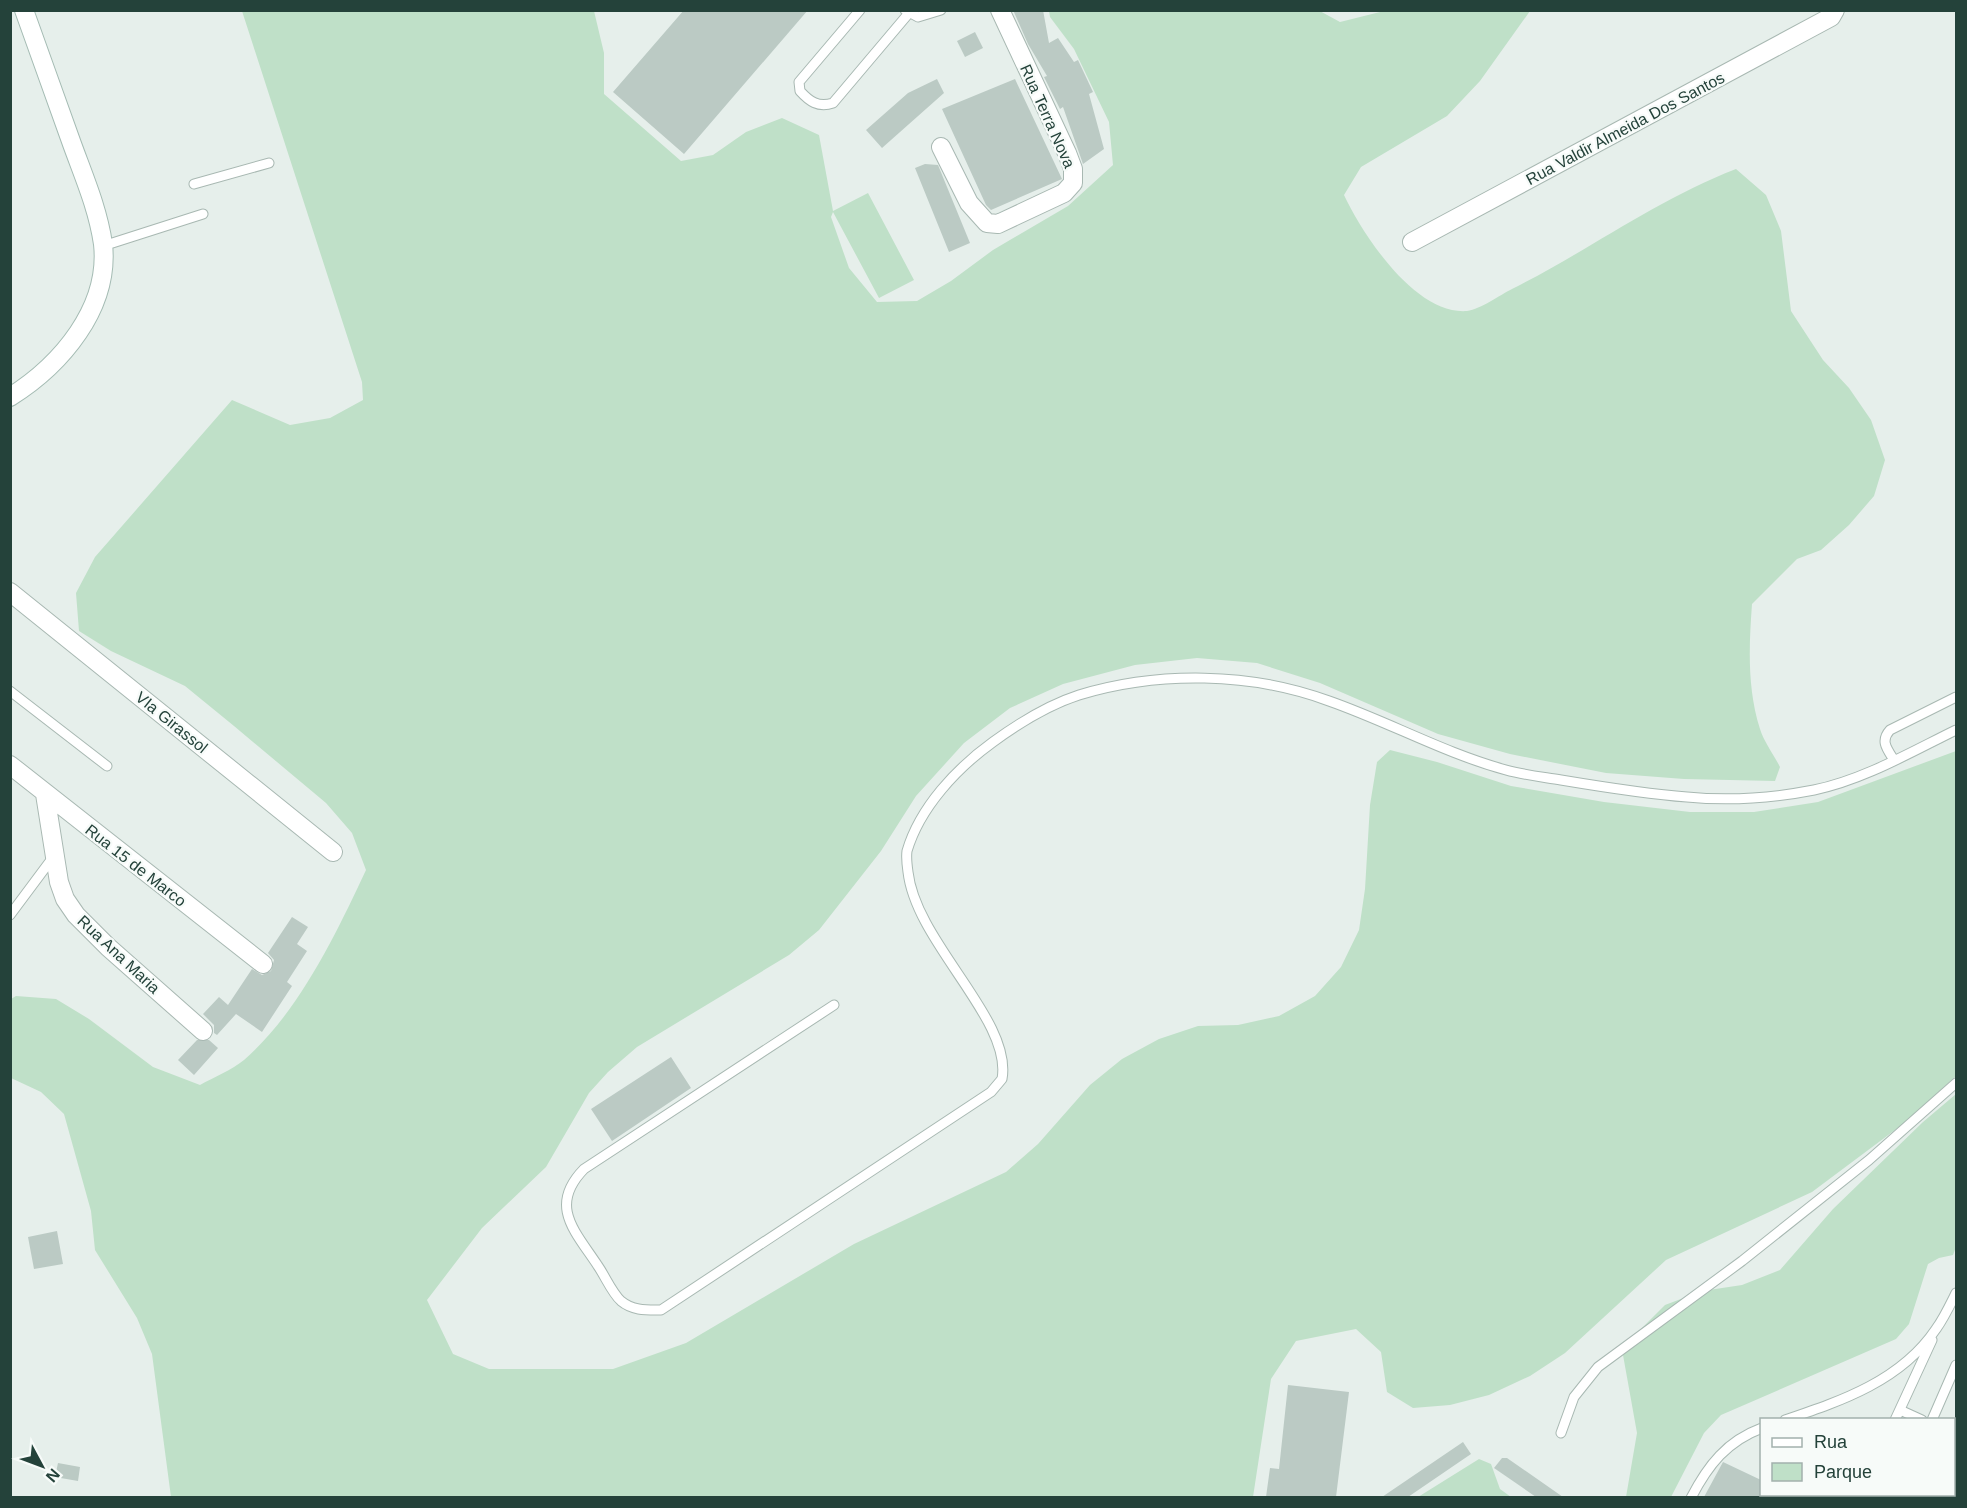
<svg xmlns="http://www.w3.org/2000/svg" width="1967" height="1508" viewBox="0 0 1967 1508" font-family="Helvetica,sans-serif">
  <rect width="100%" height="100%" fill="#e6efeb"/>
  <path fill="#bfe0c8" d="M1318,10L1340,22L1384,11H1530L1480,81L1447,116L1361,167L1344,195C1363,235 1415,315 1467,311C1481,309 1500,295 1512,289C1588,251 1656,200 1736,169L1766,195L1781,231L1791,311L1823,360L1849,388L1871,420L1885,460L1874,496L1849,525L1821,550L1797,559L1752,604C1749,646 1747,688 1760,729C1764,742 1774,755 1780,767L1775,781L1684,779L1606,773L1510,754L1438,734L1320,683L1257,663L1197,658L1135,665L1063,684L1010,708L964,743L916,796L881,851L819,930L789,955L637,1047L608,1072L589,1093L546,1167L482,1228L427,1300L453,1354L489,1369H613L686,1343L854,1244L1006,1172L1038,1144L1090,1085L1122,1059L1159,1039L1198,1026L1238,1025L1279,1016L1315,996L1341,967L1359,930L1365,889L1370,805L1377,762L1390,750L1437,762L1511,786L1604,802L1690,812H1754L1818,802L1956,751V1076L1903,1124L1812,1192L1666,1260L1565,1353L1530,1376L1489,1395L1450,1405L1413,1408L1387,1392L1381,1352L1356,1329L1296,1341L1271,1379L1253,1497H171L152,1354L137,1318L95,1250L91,1211L64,1114L41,1092L11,1078V999L16,996L56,999L89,1019L153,1067L200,1085C214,1077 232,1070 244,1060C299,1012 336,934 366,870L352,833L326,803L234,726L185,686L111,651L79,631L76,593L95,557L232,400L290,425L330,418L363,400L362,382L242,11H594L604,53V94L681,161L713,155L746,132L782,118L819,135L833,211L868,193L914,280L879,298L833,212L831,217L849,268L877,302L917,301L951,281L993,250L1068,206L1113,165L1109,122L1074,49L1050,17L1049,11Z
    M1956,1094V1247L1953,1255L1939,1258L1928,1264L1909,1324L1896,1339L1721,1415L1704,1433L1671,1497H1626L1637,1433L1623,1355L1638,1332L1665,1305L1702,1291L1742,1285L1780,1270L1833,1209L1923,1122Z
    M1479,1459L1491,1464L1500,1489L1511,1497H1418Z"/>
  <path fill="#bbcac4" d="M684,10H808L684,154L613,92Z
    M1013,10H1043L1049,43L1058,38L1074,62L1078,60L1093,92L1089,94L1104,149L1083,164L1063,107L1060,109L1044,77L1047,76L1028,44Z
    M975,32L983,48L965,57L957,41Z
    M937,79L944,93L882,148L866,130L908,93Z
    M1015,79L1062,179L991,210L986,205L942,109Z
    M925,164L938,165L970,243L949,252L915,168Z
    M292,917L308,927L297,944L307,951L287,982L292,986L262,1032L236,1014L217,1035L214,1033V1025L203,1014L219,997L228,1005L252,969L262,975L271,971L274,960L268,953Z
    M197,1040H209L218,1048L194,1075L178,1060Z
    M671,1057L691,1088L612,1141L591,1109Z
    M57,1231L63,1264L34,1269L28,1237Z
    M1288,1385L1349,1392L1336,1497H1266L1270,1468L1279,1469Z
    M1463,1442L1471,1454L1408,1497H1382Z
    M1502,1458H1507L1563,1497H1536L1494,1468Z
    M1723,1462L1761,1480V1497H1704Z
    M58,1463L80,1467L78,1481L55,1477Z"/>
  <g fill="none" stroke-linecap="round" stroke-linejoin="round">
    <g stroke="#a8b8b2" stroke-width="11">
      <path id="lane" d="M860,10L799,82L800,91C809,101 818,108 833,103L909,13
        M905,10L918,17L941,10
        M194,184L269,163
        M103,246L203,214
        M10,691L107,766
        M1894,760C1887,749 1880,741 1890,730L1956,697
        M10,915L54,856
        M834,1005L584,1169C548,1206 575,1231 598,1266C605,1276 612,1293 621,1301C633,1311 647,1310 661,1310L991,1092L1002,1079C1013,1020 916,943 908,872C907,865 906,858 907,851C920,807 957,768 993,742C1019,723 1048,705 1079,695C1158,671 1251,672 1329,701C1389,722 1444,753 1506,770C1524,775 1543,777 1561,780C1603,787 1645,794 1687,797C1728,801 1773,798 1814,790C1863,780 1911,752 1956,730
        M1900,1410L1922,1420
        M1785,1420C1841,1401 1901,1381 1936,1329C1944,1318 1950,1305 1956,1293
        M1895,1420L1932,1340
        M1932,1420L1956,1365
        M1561,1433L1574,1397L1598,1367L1742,1261L1869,1160L1956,1083
        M1873,1494V1498
        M1914,1494L1916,1498
        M1691,1498C1708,1465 1727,1441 1762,1428"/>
    </g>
    <g stroke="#a8b8b2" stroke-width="20">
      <path id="street" d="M941,147L969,203L987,223L998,224L1064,193L1073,183V169L1067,153L1000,10
        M1412,242L1831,17L1835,10
        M10,592L333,852
        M10,765L263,964
        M45,794L59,882L65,899L76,915L108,947L203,1031"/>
    </g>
    <g stroke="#a4bbb3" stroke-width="20">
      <path id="secondary" d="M10,397C61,365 110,308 103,244C98,209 84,177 72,144C56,99 40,55 24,10"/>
    </g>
    <use href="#lane" stroke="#fff" stroke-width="9"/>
    <use href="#street" stroke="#fff" stroke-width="18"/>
    <use href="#secondary" stroke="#fff" stroke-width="18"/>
  </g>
  <g text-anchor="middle" stroke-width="4.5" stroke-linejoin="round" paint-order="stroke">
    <g font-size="16" fill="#24423a" stroke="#f7fbf9">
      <text transform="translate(1048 116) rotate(66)" y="6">Rua Terra Nova</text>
      <text transform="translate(1625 128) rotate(-28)" y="6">Rua Valdir Almeida Dos Santos</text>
      <text transform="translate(172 722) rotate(39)" y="6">VIa Girassol</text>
      <text transform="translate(136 865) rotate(38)" y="6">Rua 15 de Marco</text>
      <text transform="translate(119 954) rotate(43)" y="6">Rua Ana Maria</text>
    </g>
  </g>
  <rect width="1967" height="1508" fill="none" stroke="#24423a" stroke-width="24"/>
  <rect x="1760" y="1418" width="195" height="78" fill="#f7fbf9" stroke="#a3b1ad" stroke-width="1.5"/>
  <rect x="1772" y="1438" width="30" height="9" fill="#ffffff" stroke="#a3b1ad" stroke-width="1.5"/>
  <text x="1814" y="1448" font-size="18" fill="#24423a">Rua</text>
  <rect x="1772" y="1463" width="30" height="18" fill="#bfe0c8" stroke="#a3b1ad" stroke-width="1.5"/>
  <text x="1814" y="1478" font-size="18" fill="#24423a">Parque</text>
  <g transform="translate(42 1466) rotate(131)" stroke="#f7fbf9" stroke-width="4.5" paint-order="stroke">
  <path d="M0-4.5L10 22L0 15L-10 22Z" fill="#24423a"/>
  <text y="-9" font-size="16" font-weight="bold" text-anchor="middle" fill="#24423a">N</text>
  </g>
</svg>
